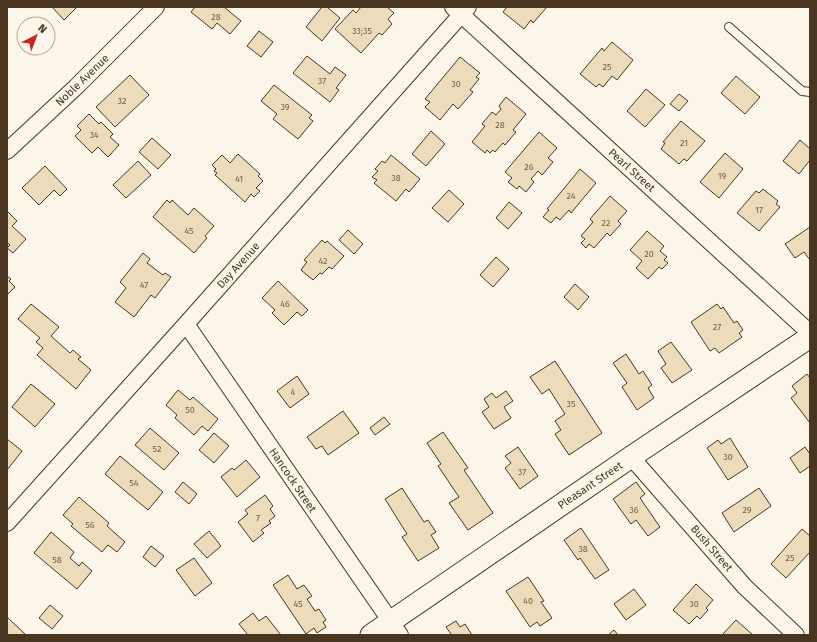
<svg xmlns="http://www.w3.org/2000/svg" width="817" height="642" viewBox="0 0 817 642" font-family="'Fira Sans',sans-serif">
  <rect width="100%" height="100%" fill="#fbf6e9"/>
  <path fill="#ecdcbc" stroke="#4a3520" d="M52,7H77L64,20Z
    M195,7H224L241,21L230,34L217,23L212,29L191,12Z
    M322,7H327L340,18L322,41L306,27Z
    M361,7H387L394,13L388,19L392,24L382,35L379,33L361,53L335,29L353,10L356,13Z
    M507,7H547L533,23L531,20L524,29L503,12Z
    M259,31L273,42L261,57L247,46Z
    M612,42L633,60L617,80L612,76L603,87L599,84L596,87L580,74L602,48L604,51Z
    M307,56L330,74L335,67L346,75L336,88L339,90L330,102L293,73Z
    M460,57L480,73L476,77L479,79L470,90L473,92L458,109L453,104L440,120L425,107L430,102L425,99Z
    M130,75L149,95L115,127L96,107Z
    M736,76L760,97L745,114L721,93Z
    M274,85L312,115L309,118L313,121L298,139L273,119L277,114L261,101Z
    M646,89L665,105L645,127L627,111Z
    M679,94L688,101L679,111L670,104Z
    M506,97L526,114L513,130L516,132L505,145L503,143L495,152L493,150L490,153L487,150L485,153L472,142L485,126L482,124L492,112L496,115L501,109L499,106Z
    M89,114L99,124L101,122L113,134L110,137L119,145L108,157L98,147L92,153L75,136L81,130L77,126Z
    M681,121L705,141L687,161L684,159L679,164L661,149L665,143L663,142Z
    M431,131L445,144L426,166L412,154Z
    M539,132L557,148L548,158L553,162L542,175L538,171L531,179L534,182L526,192L519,186L517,189L508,182L512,178L505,172Z
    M152,138L171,155L158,169L139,152Z
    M800,140L810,149V160L799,174L783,161Z
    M725,153L743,169L719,198L700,182Z
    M238,154L260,174L258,176L263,181L256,188L260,191L254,197L251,194L245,202L215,175L217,173L214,171L216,169L212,165L222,155L230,163Z
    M391,155L420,179L409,192L406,189L396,201L374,183L377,180L372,177L378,171L375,169L382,161L385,163Z
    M138,161L151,175L126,198L113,185Z
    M45,166L67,189L60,196L54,190L39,205L22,188Z
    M580,169L596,183L571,213L569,210L560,220L556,217L551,223L543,217L549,210L547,209Z
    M763,189L778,201L776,204L780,207L759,231L737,213L756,191L759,193Z
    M449,190L464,204L448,222L432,208Z
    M610,196L627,211L618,221L621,224L610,236L607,233L594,248L589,244L586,248L581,243L585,239L581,236L593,222L590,219Z
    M167,200L170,203L172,200L188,215L194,208L214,226L205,236L207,238L194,253L153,217Z
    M509,202L522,213L508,229L496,218Z
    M7,211L17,221L12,226L26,239L13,253L7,248L10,245L7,242Z
    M810,227V260L804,252L795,258L785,244Z
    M348,230L363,244L354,254L339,240Z
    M647,231L664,246L660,251L667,257L664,260L668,263L662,269L659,267L648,279L636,268L642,261L630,250Z
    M322,240L325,243L327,241L344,256L332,269L329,267L322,274L320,273L313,280L301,270L307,262L304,260Z
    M143,253L150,259L147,263L163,275L165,273L171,277L155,298L151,295L134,317L115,302L126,288L120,282Z
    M496,257L509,269L493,287L480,275Z
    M7,276L11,279L9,281L15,287L8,294L7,292Z
    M278,281L308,310L302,316L297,312L284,325L272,313L275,310L262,298Z
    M575,284L589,297L578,310L564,297Z
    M31,304L59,327L51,336L70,353L73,350L81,357L78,359L91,370L76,389L37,355L43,348L36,342L40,338L18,319Z
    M717,304L721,309L723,307L734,323L737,321L743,330L739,333L742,337L719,353L715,348L710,351L691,322Z
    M671,342L692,370L672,383L661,368L666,364L658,351Z
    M626,354L639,374L643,371L652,385L648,388L654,398L637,410L622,387L627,383L613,363Z
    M555,361L602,433L569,455L555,434L561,430L555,421L565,414L549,389L542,394L530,377Z
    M807,374L810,378V423L791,398L797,393L792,386Z
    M297,376L309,394L290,408L277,391Z
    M31,384L55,404L35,427L12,407Z
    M178,390L190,400L193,397L218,419L208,431L202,426L194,435L175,418L177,415L166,405Z
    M506,391L513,401L504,407L511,418L494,429L482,412L489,407L484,399L492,393L496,398Z
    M343,411L359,433L328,455L322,446L316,449L307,437Z
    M384,417L390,424L375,435L370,428Z
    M150,428L179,453L164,470L135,445Z
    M443,432L468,468L464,470L493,513L468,530L449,503L459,497L438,466L441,464L427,443Z
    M214,433L229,446L214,463L199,450Z
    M730,438L748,467L728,480L707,448L718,440L721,444Z
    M7,439L22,451L7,470Z
    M518,447L538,476L520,489L505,468L511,463L505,456Z
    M805,447L810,454V466L800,473L790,458Z
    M120,456L163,492L148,510L105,474Z
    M246,460L260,477L237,497L221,477L232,468L234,470Z
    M183,482L197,494L189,504L175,492Z
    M636,482L645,494L640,498L660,527L648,536L636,520L631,524L613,499Z
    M402,488L424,522L428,520L436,532L431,535L439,548L418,561L402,537L407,534L385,499Z
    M759,488L771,506L734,532L722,513Z
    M265,495L273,506L270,509L275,516L269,521L271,523L261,530L264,533L253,542L238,522L248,514L245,510Z
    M79,497L109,523L107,526L125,542L117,552L108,545L102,552L71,526L73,524L63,515Z
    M581,528L609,570L595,579L580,558L578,560L564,540Z
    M802,529L810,536V552L786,578L771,564Z
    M209,531L221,546L207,558L194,544Z
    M51,532L74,552L70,558L79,566L82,562L92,571L77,589L34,553Z
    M151,546L164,556L155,567L143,557Z
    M194,558L212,583L195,596L176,570Z
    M288,575L297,589L304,585L312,596L307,599L315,611L319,609L326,620L323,622L326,627L317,633L314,628L306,634L273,585Z
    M528,577L544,601L541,602L552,618L540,626L537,622L530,627L506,591Z
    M696,584L713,600L706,608L708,610L700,619L697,616L689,624L673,610Z
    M634,589L646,605L626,620L614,604Z
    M50,605L63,616L52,629L39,618Z
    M253,613L259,621L266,616L281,635H248L239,624Z
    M7,617L26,635H7Z
    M736,620L753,635H722Z
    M456,621L460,627L465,624L472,635H449L451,634L446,627Z
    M614,630L618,635H608Z"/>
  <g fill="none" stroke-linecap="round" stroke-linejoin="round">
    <g stroke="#4a3520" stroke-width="10">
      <path id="service" d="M729,27L802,91L810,92"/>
    </g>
    <g stroke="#4a3520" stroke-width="18">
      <path id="minor" d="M453,7L810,333
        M7,151L76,87L156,7
        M186,324L400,635
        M631,457L745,587L796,635
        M7,523L186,324L468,7"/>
    </g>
    <g stroke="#4a3520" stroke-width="23">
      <path id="tertiary" d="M371,635L631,457L810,337"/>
    </g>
    <use href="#service" stroke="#fbf6e9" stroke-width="8"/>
    <use href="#minor" stroke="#fbf6e9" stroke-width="16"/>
    <use href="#tertiary" stroke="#fbf6e9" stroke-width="21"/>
  </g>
  <g text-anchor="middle" stroke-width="3" stroke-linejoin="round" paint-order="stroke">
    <g font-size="9" fill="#725f47">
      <text x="216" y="20">28</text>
      <text x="362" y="34">33;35</text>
      <text x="607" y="70">25</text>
      <text x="322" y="84">37</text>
      <text x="456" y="87">30</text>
      <text x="122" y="104">32</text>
      <text x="285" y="110">39</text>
      <text x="500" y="128">28</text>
      <text x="94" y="138">34</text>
      <text x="684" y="146">21</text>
      <text x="529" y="170">26</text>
      <text x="722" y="179">19</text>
      <text x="396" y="181">38</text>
      <text x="239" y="182">41</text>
      <text x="571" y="199">24</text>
      <text x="759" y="213">17</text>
      <text x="606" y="226">22</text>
      <text x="189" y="234">45</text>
      <text x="649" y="257">20</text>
      <text x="323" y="264">42</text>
      <text x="144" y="288">47</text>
      <text x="285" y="307">46</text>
      <text x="717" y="330">27</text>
      <text x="293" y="395">4</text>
      <text x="571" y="407">35</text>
      <text x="190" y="413">50</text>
      <text x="157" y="452">52</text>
      <text x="728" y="460">30</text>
      <text x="522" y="475">37</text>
      <text x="134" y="486">54</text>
      <text x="634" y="513">36</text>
      <text x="747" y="513">29</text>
      <text x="258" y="521">7</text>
      <text x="90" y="528">56</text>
      <text x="583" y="552">38</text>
      <text x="790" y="561">25</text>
      <text x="57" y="563">58</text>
      <text x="528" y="604">40</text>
      <text x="298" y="607">45</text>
      <text x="694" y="607">30</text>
    </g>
    <g font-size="11" fill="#4a3520" stroke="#fbf6e9">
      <text transform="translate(82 80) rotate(-44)" y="4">Noble Avenue</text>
      <text transform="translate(632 170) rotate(42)" y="4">Pearl Street</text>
      <text transform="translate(238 265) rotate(-48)" y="4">Day Avenue</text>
      <text transform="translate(293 480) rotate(56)" y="4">Hancock Street</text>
      <text transform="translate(590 485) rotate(-34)" y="4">Pleasant Street</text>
      <text transform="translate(712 548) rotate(49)" y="4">Bush Street</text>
    </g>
  </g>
  <rect width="817" height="642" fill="none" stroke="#4a3520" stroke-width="16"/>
  <g transform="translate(36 36) rotate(42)"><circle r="19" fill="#fbf6e9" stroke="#b4a999"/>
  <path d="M0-3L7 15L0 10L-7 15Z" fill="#c62828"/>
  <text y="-6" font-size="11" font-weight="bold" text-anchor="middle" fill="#4a3520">N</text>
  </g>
</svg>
